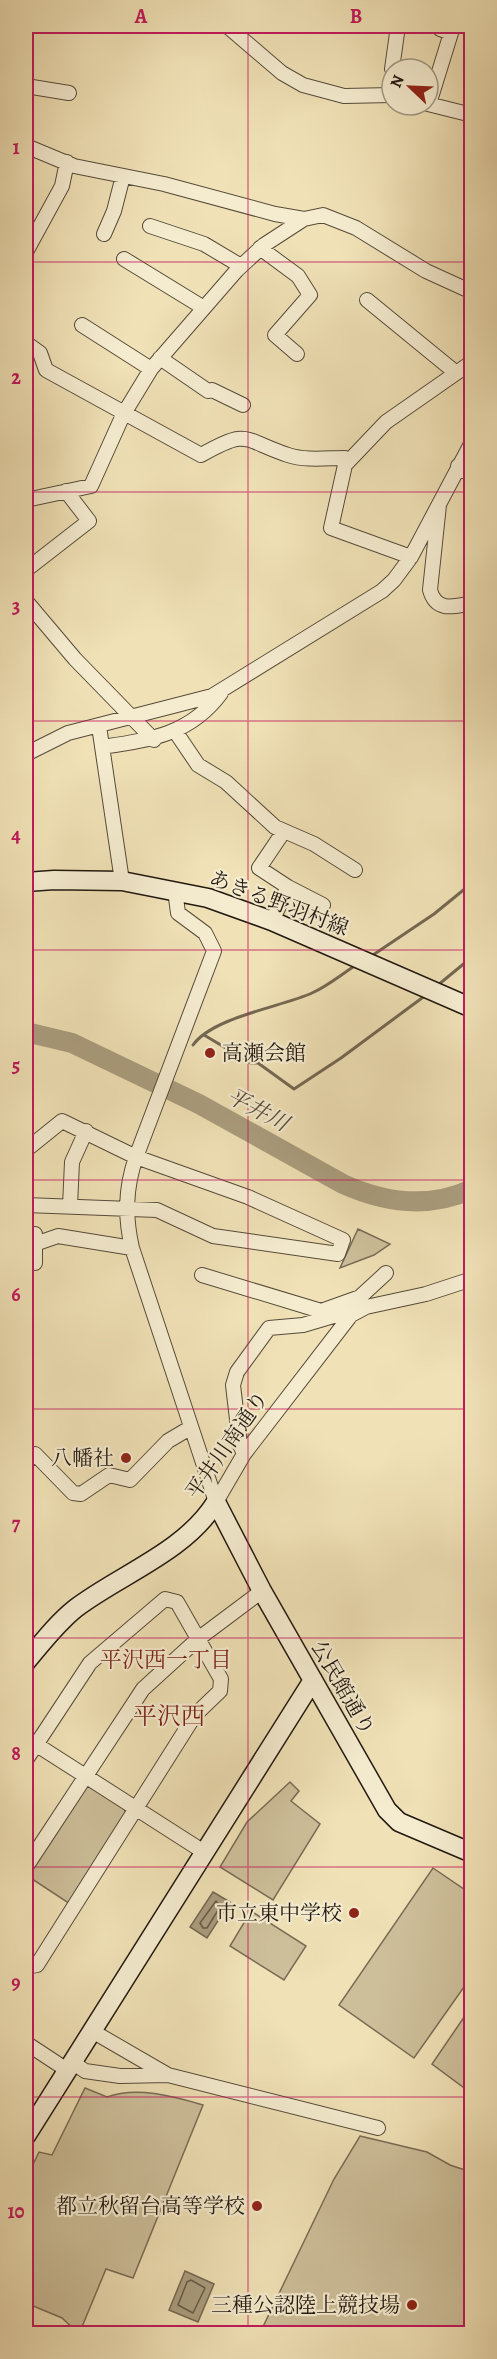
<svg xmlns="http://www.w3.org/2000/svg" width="497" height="2359" viewBox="0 0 497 2359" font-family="Alegreya,'Noto Serif JP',serif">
  <rect width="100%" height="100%" fill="#f0e1b6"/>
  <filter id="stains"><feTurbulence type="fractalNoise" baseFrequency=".00333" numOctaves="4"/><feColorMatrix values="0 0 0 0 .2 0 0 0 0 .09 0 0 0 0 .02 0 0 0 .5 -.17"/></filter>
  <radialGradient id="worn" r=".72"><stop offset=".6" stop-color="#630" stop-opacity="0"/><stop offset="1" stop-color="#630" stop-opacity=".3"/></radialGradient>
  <path fill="#cdbf9a" stroke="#786c56" stroke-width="1.5" d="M358,1229L390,1244L374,1255L340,1268Z
    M290,1782L299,1791L291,1801L320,1824L273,1900L220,1867L247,1822Z
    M91,1786L123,1806L126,1814L70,1904L26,1875L82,1787Z
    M433,1868L471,1894V1977L414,2058L339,2005Z
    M251,1911L306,1946L284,1980L230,1946Z
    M471,2007V2093L432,2064Z
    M85,2088L107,2097C136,2086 173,2096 203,2105L133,2278L106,2269L79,2334L62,2318L26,2303V2179L39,2152L52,2155Z
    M360,2136L427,2152L450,2165L471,2172V2333H260L334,2179Z"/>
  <path fill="#aa9d7e" stroke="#746852" stroke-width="1.5" d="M213,1892L230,1902L207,1938L190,1927Z
    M185,2271L214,2284L198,2322L169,2310Z"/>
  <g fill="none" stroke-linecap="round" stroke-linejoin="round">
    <path stroke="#665b48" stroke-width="1.5" d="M216,1901L220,1907L207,1928H203L200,1923Z
      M191,2280L205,2288L193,2313L178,2305L187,2282Z"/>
    <path stroke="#746852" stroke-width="3" d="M370,957L434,914L472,883
      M438,985L472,957
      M204,1035L251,1063H258L294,1089L341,1058L426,995
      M193,1045C213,1017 281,1007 312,993C328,986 342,974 356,965"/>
    <path stroke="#aa9d7e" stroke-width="20" d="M26,1032L72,1043L199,1104L343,1184C385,1203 429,1209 472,1189"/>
    <g stroke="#564b3a" stroke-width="16">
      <path id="street" d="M227,26L282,73L303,85L344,96L392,95
        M392,69L398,26
        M26,86L69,93
        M428,104L472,115
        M429,104L451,33L440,29
        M26,146L74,166L164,184L275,214L304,219L323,215L356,228L426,271L472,292
        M150,226L204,244L241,266
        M104,234L114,211L123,176
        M260,248L298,276L310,295L275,335L297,354
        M26,252L62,186L67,162
        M124,259L204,308
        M367,300L455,372
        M82,325L151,369
        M26,343L40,353L46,370L201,455C249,428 241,439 288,455C306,461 327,458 345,458V465L386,422L472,362
        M160,358L208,391L212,390L243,405
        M345,465L331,528L411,557
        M458,466L472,476
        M26,500L91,486L123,415L151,369L237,270L264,245L304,219
        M439,505L430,590C436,612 453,607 472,603
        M26,570L89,521L66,491
        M26,601L75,659L154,740
        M99,726L122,881
        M175,731L198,765L226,782L275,827L314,844L355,870
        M102,747C149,740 190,735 221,693
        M26,754L68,733L212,696L382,591L394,580L411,557L472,442
        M288,887L323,905
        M175,890L178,913L205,933L214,951L136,1157C125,1189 125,1217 132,1248L216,1502
        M272,921L288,887L259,868L284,831
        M26,1150L62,1121L136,1157L248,1197L343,1240L338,1254L213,1236L157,1210L26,1205
        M70,1206L72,1162L86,1131
        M35,1234V1263
        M35,1244L58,1236L132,1248
        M202,1275L321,1311L360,1297L386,1273
        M244,1454L240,1445L233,1385L237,1372L269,1328L303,1325L357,1309
        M26,1462L35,1454L73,1493L81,1494L109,1475L130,1480L168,1441L190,1428
        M216,1502L244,1454L351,1315L366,1307L426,1294L472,1279
        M26,1738L204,1852
        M26,1760L90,1663L165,1599L177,1602L221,1679L220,1691L195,1715L37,1965L26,1967
        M26,1867L143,1689L198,1639L262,1591
        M92,2031L168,2075
        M26,2043L67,2070
        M72,2062L85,2071L120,2076L168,2075L378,2128"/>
    </g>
    <g stroke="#221911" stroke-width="21">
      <path id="secondary" d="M26,882L54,880L122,881L208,898L272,921L472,1008
        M216,1502L262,1591L387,1810L399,1822L472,1853
        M26,1662C41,1644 57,1623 76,1608C121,1574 185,1552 216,1502
        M26,2136L313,1680"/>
    </g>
    <use href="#street" stroke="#f5ecd0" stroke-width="14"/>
    <use href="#secondary" stroke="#f5ecd0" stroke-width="18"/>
  </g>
  <path fill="none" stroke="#c2185b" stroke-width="1.5" stroke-opacity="0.55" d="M248,26V2334M26,262H472M26,492H472M26,721H472M26,950H472M26,1180H472M26,1409H472M26,1638H472M26,1867H472M26,2097H472"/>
  <g fill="#8f2418" stroke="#f5ecd0" stroke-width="2">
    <circle cx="210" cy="1053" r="6"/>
    <circle cx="126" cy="1458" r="6"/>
    <circle cx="354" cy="1913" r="6"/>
    <circle cx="257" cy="2206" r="6"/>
    <circle cx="412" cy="2305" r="6"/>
  </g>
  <g text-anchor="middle" stroke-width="4.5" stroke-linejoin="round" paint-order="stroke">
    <g font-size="21" fill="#221911" stroke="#f5ecd0">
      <text transform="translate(279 903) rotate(21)" y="7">あきる野羽村線</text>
      <text transform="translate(227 1445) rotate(-55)" y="7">平井川南通り</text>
      <text transform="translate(343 1688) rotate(60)" y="7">公民館通り</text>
    </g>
    <g font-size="21" fill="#221911" stroke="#f5ecd0" text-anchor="end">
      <text x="222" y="1060" text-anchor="start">高瀬会館</text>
      <text x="114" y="1465">八幡社</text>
      <text x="342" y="1920">市立東中学校</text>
      <text x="245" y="2213">都立秋留台高等学校</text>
      <text x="400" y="2312">三種公認陸上競技場</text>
    </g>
    <g font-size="22" font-style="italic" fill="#584e3d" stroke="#f5ecd0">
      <text transform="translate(258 1109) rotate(28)" y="8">平井川</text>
    </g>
    <g font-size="22" fill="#7a1f14" stroke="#f5ecd0">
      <text x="166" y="1667">平沢西一丁目</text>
    </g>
    <g font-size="24" fill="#7a1f14" stroke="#f5ecd0">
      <text x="169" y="1724">平沢西</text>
    </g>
  </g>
  <rect width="497" height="2359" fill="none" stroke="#f0e1b6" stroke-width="66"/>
  <g transform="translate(410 87) rotate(293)"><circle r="28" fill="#f5ecd0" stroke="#a19884" stroke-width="1.5"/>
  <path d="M0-4.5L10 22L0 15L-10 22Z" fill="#8f2418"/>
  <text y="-9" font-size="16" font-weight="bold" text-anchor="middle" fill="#221911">N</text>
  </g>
  <rect x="33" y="33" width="431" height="2293" fill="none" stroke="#c2185b" stroke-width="2"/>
  <g font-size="20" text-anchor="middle" font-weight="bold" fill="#c2185b">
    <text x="141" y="23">A</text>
    <text x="356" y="23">B</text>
    <text x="16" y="154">1</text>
    <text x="16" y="384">2</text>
    <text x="16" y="613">3</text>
    <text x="16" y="842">4</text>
    <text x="16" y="1072">5</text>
    <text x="16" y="1301">6</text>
    <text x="16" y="1530">7</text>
    <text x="16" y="1760">8</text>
    <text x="16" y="1989">9</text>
    <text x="16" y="2218">10</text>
  </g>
  <rect width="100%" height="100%" filter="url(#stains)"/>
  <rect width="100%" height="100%" fill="url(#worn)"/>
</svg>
